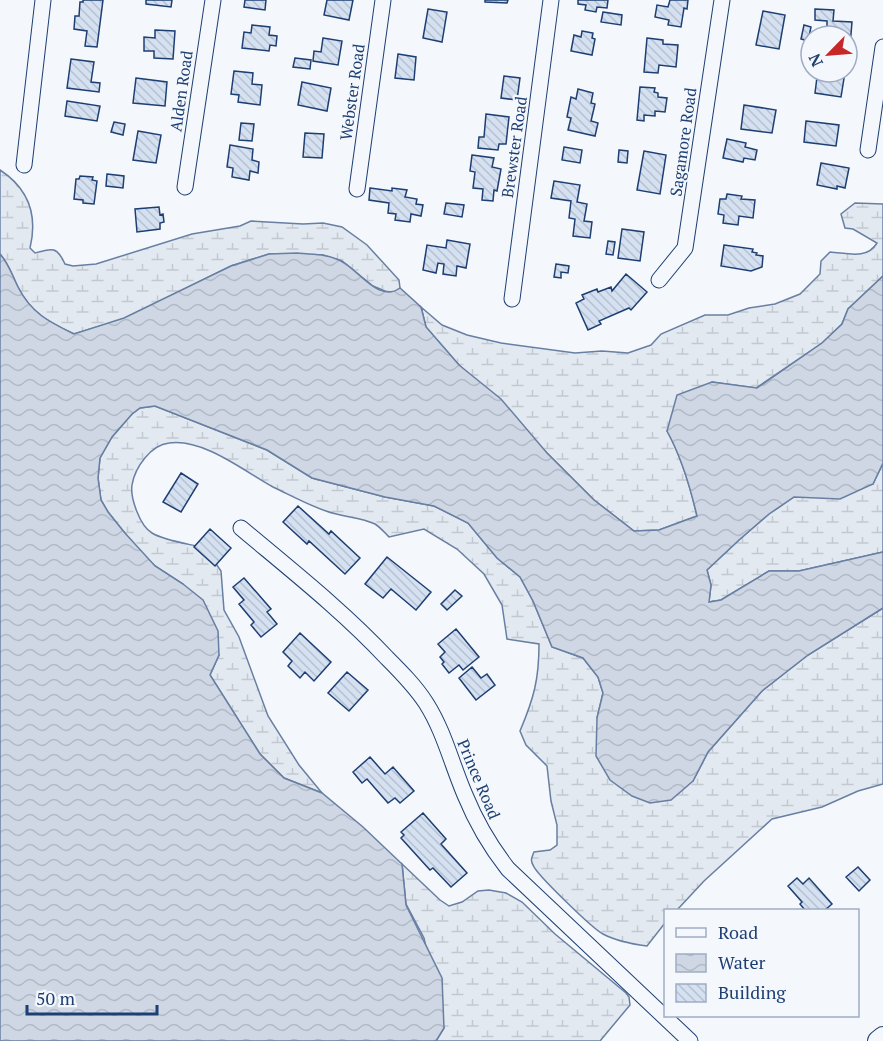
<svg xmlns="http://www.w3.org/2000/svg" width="883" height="1041" viewBox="0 0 883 1041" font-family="'PT Serif',serif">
  <defs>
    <pattern id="wetland-marsh" width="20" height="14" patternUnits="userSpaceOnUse" patternTransform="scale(1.5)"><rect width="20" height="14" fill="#e3e9f0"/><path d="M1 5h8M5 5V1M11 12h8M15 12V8" fill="none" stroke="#c2c9d1"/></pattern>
    <pattern id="water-waves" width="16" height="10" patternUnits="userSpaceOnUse" patternTransform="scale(1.5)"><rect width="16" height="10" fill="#cfd7e4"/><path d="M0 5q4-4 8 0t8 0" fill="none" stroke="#b1bac7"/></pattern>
    <pattern id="building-back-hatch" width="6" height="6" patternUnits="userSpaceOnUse" patternTransform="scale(1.5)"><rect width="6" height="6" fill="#d5e0f0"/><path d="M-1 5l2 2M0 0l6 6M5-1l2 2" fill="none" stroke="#b6c1d1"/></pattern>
  </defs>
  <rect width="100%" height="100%" fill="#f4f7fb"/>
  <path fill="url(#wetland-marsh)" stroke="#687fa3" stroke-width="1.5" d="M0,170C29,189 38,215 30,248L35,253C52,248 57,246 65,264L73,266L96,264L192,234L240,226L251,221L303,224L323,223L342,227L367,245L399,280L400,288L394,292H387L373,286L342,261L323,255L269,254L231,266L124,319L74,334C49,322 31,313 18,287C12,275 9,264 0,254Z
    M855,203L883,204V276L848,309L842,324L822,343L756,388L712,382L667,431C682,458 690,486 697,516L659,530L634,531L594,500L459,365L426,327L421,307L442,325L467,335L501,343L575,353L602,351L628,353L651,345L661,334L705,315H728L749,308L775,304L800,294L820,274L821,261L830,252C847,253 867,260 877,243L853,229L845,228L841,214Z
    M155,406L267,450L312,478L385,497L434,506L468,523L497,558L520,577L533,601L552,647L583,658L598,677L603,693L597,718L693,781L708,752L762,691L808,655L883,608V784L858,791L822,807L772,819L704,881L677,910H666L665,923L647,946C632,944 616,941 603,934C593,929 536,874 533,865C530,860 532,857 534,852L550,850L557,845V825L551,801L547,766L526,745L520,731C534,698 539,679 539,644L507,639L502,605L484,574L457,549L424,529L389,537C385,533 380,527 375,524C361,517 342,517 326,511C308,505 290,495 273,487C244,471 203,438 169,443C151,445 135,467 132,485C130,498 140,526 152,533C165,541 190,544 205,548L221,571L224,610L239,637L268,716L299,765L322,793L284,778L260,754L210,675L219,655L183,584L155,566L136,547L108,512L101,500L98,478L100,458L112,437L132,414L140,408Z
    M883,463V552L799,571H769L721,600L709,602L711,585L707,570L739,540L769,514L794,497H812L873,484Z
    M402,864L440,900L449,906L462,902L478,891L489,890L506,893L522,902L555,934L626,993L629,997L630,1005L600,1041H436L444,1028L424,938L406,904Z"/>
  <path fill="url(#water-waves)" stroke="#687fa3" stroke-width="1.5" d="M297,253C311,254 326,254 339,260C358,268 378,304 400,288L421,307L426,327L459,365L501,399L547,453L594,500L634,531L659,530L697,516C690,486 682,458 667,431L677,395L712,382L757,388L822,343L842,324L848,309L883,276V463L873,484L840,499L794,497L769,514L739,540L707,570L711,585L709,602L721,600L769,571H799L883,552V608L808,655L762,691L708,752L693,781L671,800L650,803L632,796L610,780L596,756L597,718L603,693L598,677L583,658L552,647L533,601L520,577L497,558L468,523L434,506L385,497L312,478L267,450L155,406L140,408L132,414L112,437L100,458L98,478L101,500L108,512L124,532L155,566L183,584L203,600L218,631L219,655L210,675L260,754L284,778L322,793L363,827L402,864L406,905L442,978L444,1028L436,1041H0V254C9,264 12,275 18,287C31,313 49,322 74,334L124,318L231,266L269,254Z"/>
  <path fill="url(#building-back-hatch)" stroke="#1d3f73" stroke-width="1.5" d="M83,0H103L97,47L85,46L87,31L74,29L75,16H79L80,2H83Z
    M146,0H172L171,7L146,4Z
    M245,0H266L265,10L244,7Z
    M327,0H353L349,20L324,15Z
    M485,0H508L507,3L485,2Z
    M578,0H608L607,8L597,7L596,12L585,10L586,5L578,4Z
    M670,0H688L687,9L684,8L681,27L668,25L669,20L655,17L657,5L668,7Z
    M428,9L447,12L442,42L423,38Z
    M815,9L834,10L833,21L852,22L850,46H847V36H834V32L827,31V21L815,20Z
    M763,11L785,15L779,49L756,45Z
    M603,12L622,15L621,25L601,22Z
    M252,25L270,27L269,35L277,36L276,46L270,45L269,51L242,48L244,32L251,33Z
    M804,25L811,27L808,41L801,39Z
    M155,30L175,31L173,59L154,58V51H144V37L155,38Z
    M582,31L593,33L592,38L595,39L592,55L571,51L574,35L581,37Z
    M323,38L342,41L338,65L313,61L314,51L321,52Z
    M647,38L663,40V44L678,45L676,67L659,65L658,73L644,72Z
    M398,54L416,57L414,80L395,78Z
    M295,58L311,60L310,69L293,67Z
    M71,59L94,62L91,82L100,83L99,92L67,88Z
    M234,71L253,73L252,84L262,85L260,105L238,102L239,95L231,94Z
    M814,72H845L841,97L815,93L817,77L813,76Z
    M504,76L520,78L517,100L501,98Z
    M136,78L167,82L165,106L133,103Z
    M302,82L331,88L327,111L298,105Z
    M640,87L655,88L654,92L658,93V97L667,98L665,112L655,111V116L644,115V121L637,120Z
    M578,89L593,93L591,103L595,104L591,121L598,123L595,136L568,130L571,118L567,117L571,97L576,99Z
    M67,101L100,106L97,121L65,116Z
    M744,105L776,110L772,133L741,129Z
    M486,114L509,117L506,144H499L498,150L478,148L479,137H484Z
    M806,121L839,125L836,146L804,142Z
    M114,122L125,124L123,135L111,132Z
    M241,123L254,124L252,141L239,140Z
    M138,131L161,135L156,163L133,160Z
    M305,133L324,134L322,158L303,157Z
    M727,139L746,143L745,147L757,150L755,160L744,158L743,162L723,158Z
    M230,145L253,149L252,160L259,162L258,173L250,171L249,180L232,177L233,168L227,167Z
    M564,147L582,150L580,163L562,160Z
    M619,150L628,151L627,163L618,162Z
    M644,151L666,155L660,194L637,190Z
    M472,155L494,158L492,167L501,169L497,191L494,190L493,201L482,200L483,189L473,188L475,172L470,171Z
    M821,163L849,168L845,188L837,186V189L817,185Z
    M107,174L124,176L123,188L106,186Z
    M80,176L93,177L92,180L97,181L94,204L83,203V200L74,199L76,179H79Z
    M554,181L580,185L577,202L587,204L584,221L592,222L590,238L573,236L575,219L569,218L571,201L551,198Z
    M370,188L392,191V188L407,190L405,197L417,199L416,204L423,205L421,216L411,214L410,222L395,220L396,214L388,213L389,203L369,200Z
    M727,194L742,196L741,199L755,200L753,218L739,216L738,225L723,223L724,215L718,214L720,199H726Z
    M446,203L464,205L462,217L444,214Z
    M159,207L160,215L163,214L164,222L160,223V229L137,232L135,209Z
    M622,229L644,232L640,261L618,258Z
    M447,240L470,244L466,268L457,266L456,276L443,274L444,264L438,263L436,273L423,270L427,245L446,248Z
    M608,241L615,242L613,255L606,254Z
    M724,245L753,249L752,252L757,253L756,255L763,256L762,267L751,271L721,266Z
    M556,264L569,266L568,273L561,272V278L554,277Z
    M626,274L647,292L631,310L629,308L599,321L601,324L588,330L576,303L584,299L582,295L597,289L598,292L611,287L612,291Z
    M181,473L198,484L181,512L163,502Z
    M298,506L329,534L331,531L360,558L345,574L309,541L307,544L283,522Z
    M210,529L231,548L215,566L194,547Z
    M387,557L431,592L416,610L391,589L383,598L365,584Z
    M244,578L271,609L267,612L277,624L261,637L251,625L254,622L239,604L244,600L233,587Z
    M455,590L462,596L447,610L441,604Z
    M456,629L479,657L463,670L459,665L449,673L442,664L444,662L440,657L445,652L438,644Z
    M300,633L331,662L314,681L305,672L300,678L288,666L292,661L283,652Z
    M472,667L481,678L487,674L495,685L476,700L459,678Z
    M347,672L368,690L349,711L328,693Z
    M370,757L385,774L393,767L414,791L400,803L395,798L388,803L367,779L362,783L353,772Z
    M423,813L446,839L441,844L467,873L451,887L433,868L430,870L401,838L404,835L401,832Z
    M858,867L870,880L859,891L846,877Z
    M797,878L803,884L809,878L832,904L825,910H805L800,904L802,902L788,886Z"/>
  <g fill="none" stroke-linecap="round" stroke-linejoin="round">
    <g stroke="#1d3f73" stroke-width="17">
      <path id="minor" d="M868,150L883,47
        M24,165L43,0
        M185,187L213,0
        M357,189L383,0
        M659,280L685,248L722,0
        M512,299L551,0
        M241,528C291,570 343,611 387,658C401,672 415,686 426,703C444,731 452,765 465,795C476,822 490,846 508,869L690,1041"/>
    </g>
    <g stroke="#1d3f73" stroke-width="22">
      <path id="tertiary" d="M878,1041L883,1037"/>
    </g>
    <use href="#minor" stroke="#f4f7fb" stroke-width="15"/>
    <use href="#tertiary" stroke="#f4f7fb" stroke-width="20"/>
  </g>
  <g text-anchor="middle" stroke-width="4.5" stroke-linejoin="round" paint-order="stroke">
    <g font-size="16" fill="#1d3f73" stroke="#f4f7fb">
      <text transform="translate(181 91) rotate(-82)" y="6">Alden Road</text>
      <text transform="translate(352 92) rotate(-82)" y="6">Webster Road</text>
      <text transform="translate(683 142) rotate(-82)" y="6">Sagamore Road</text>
      <text transform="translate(514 147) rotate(-82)" y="6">Brewster Road</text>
      <text transform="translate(479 779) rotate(67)" y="6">Prince Road</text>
    </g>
  </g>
  <rect x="664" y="909" width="195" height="108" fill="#f4f7fb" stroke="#9eadc5" stroke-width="1.5"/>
  <rect x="676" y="928" width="30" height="9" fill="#f4f7fb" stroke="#9eadc5" stroke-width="1.5"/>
  <text x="718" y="939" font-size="18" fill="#1d3f73">Road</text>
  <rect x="676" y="954" width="30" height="18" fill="url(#water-waves)" stroke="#9eadc5" stroke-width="1.5"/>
  <text x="718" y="969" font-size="18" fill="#1d3f73">Water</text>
  <rect x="676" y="984" width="30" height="18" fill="url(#building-back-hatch)" stroke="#9eadc5" stroke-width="1.5"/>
  <text x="718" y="999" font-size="18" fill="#1d3f73">Building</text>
  <g transform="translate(829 54) rotate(245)"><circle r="28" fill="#f4f7fb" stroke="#9eadc5" stroke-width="1.5"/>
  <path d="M0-4.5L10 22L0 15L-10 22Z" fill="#c62828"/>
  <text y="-9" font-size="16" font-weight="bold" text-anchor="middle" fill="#1d3f73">N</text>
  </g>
  <path d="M27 1005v9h130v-9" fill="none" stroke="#1d3f73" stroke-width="3"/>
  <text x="36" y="1005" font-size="18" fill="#1d3f73" stroke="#f4f7fb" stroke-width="4.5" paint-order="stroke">50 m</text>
</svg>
